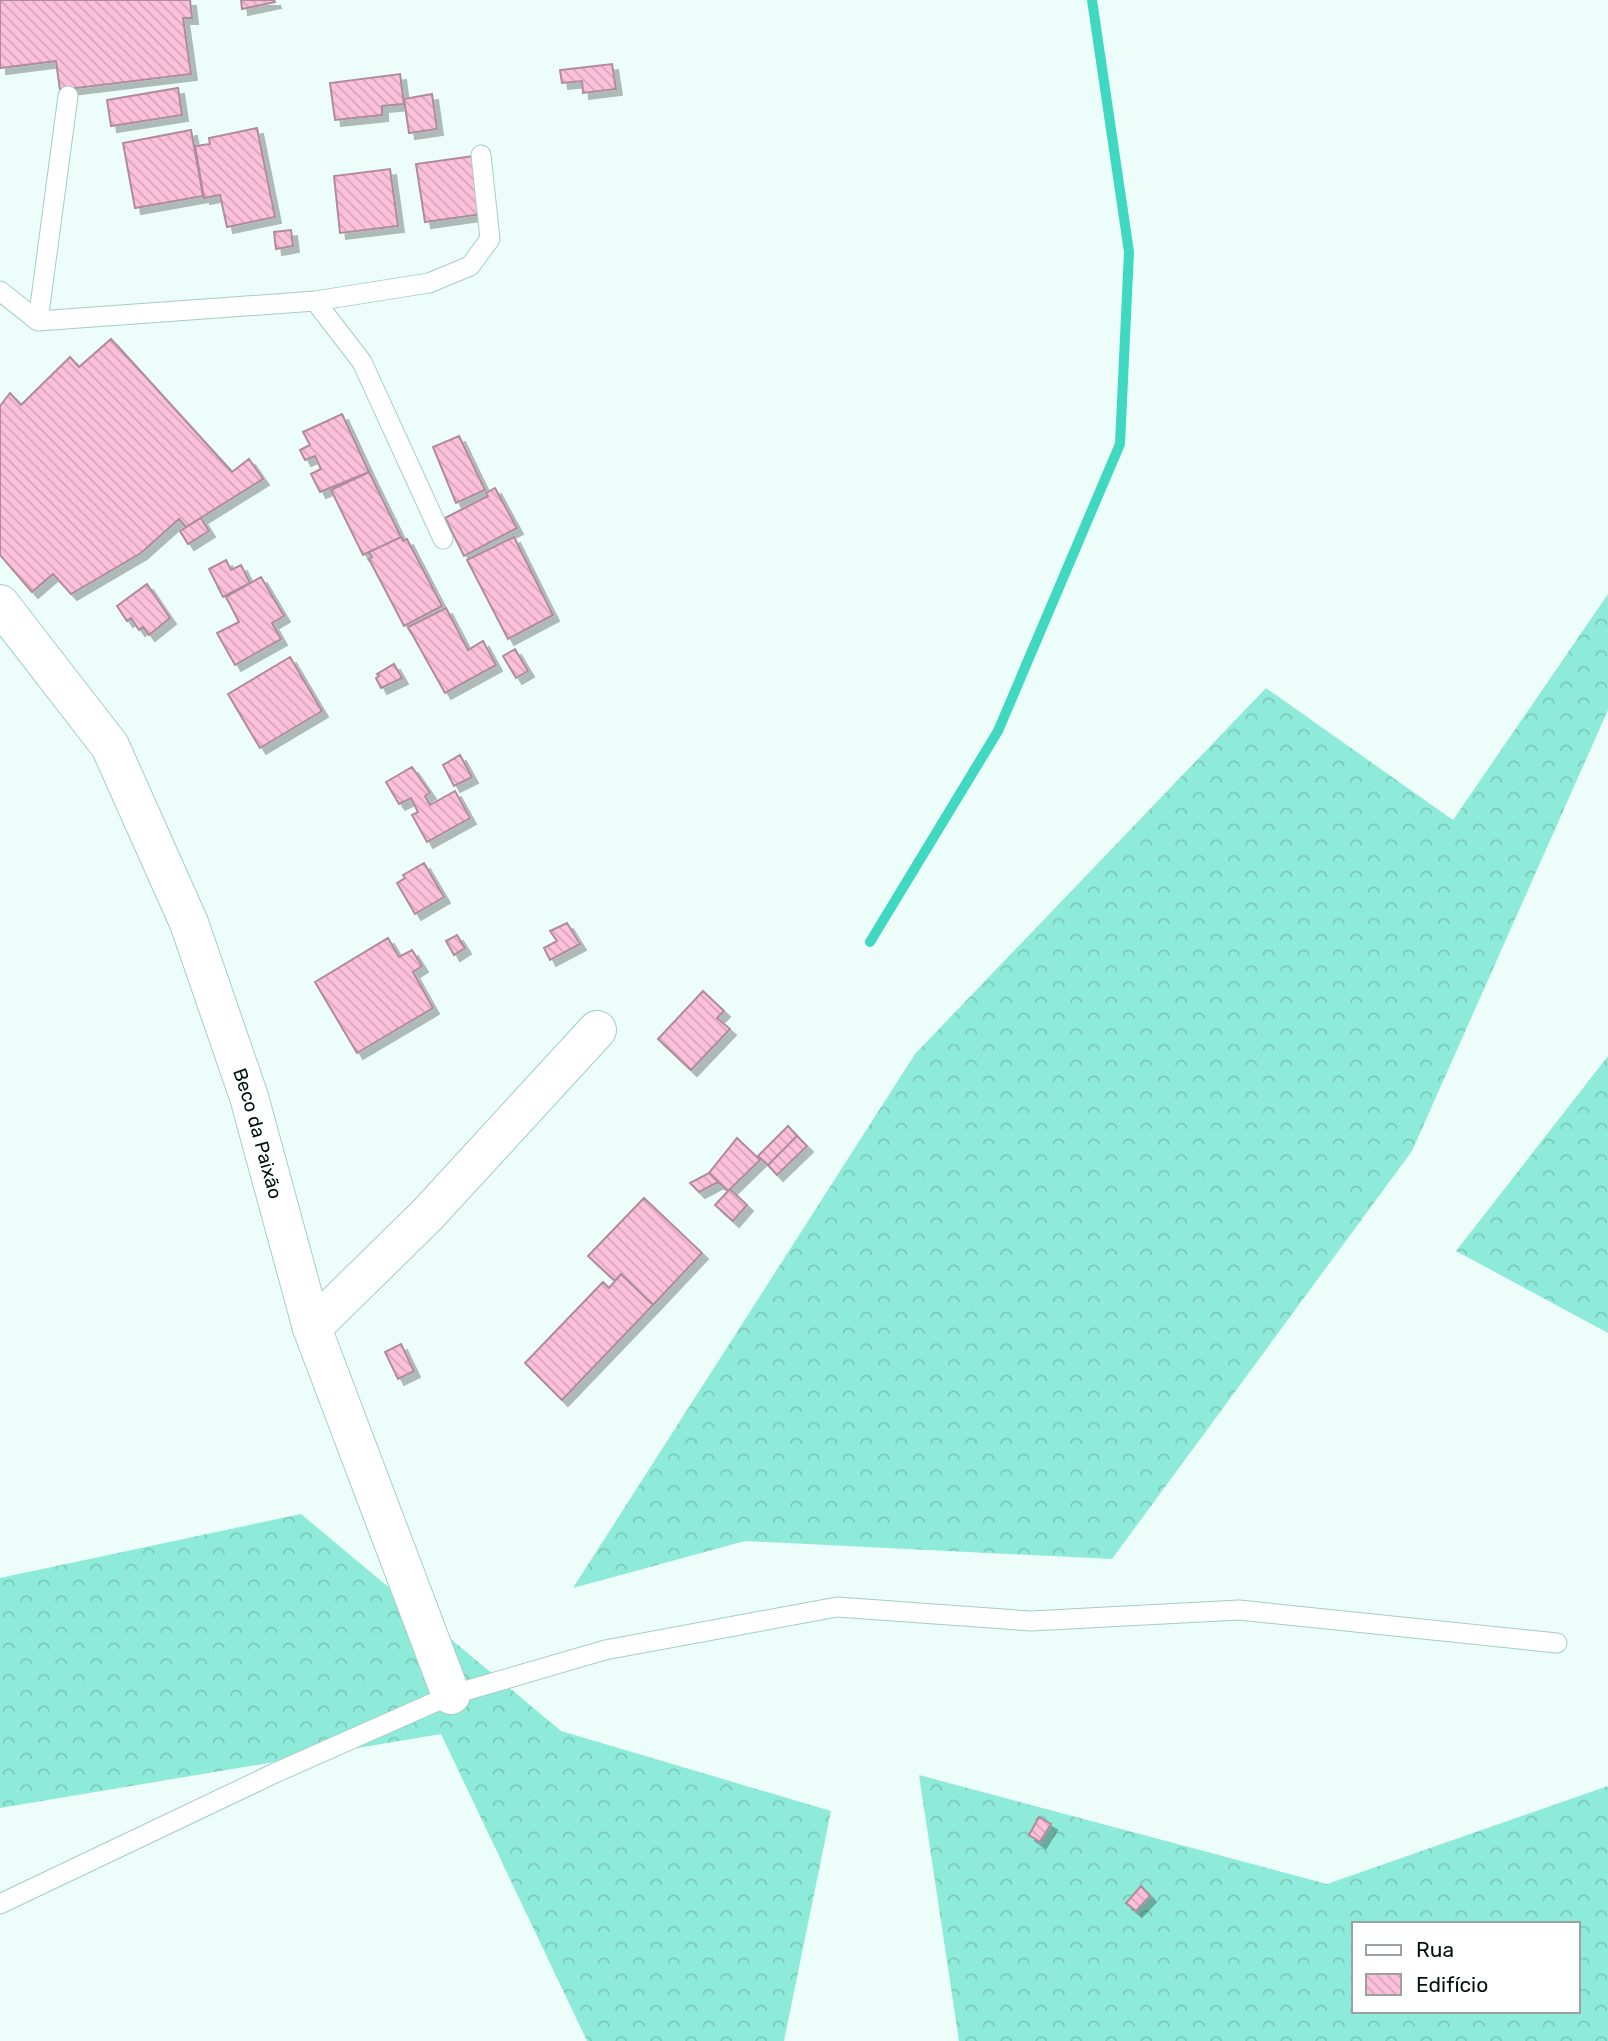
<svg xmlns="http://www.w3.org/2000/svg" width="1608" height="2041" viewBox="0 0 1608 2041" font-family="Rubik,sans-serif">
  <defs>
    <pattern id="forest-crowns" width="20" height="18" patternUnits="userSpaceOnUse" patternTransform="scale(1.75)"><rect width="20" height="18" fill="#8febd9"/><path d="M2 6a3 3 0 1 1 6 0M12 15a3 3 0 1 1 6 0" fill="none" stroke="#7ac9b9"/></pattern>
    <pattern id="building-back-hatch" width="6" height="6" patternUnits="userSpaceOnUse" patternTransform="scale(1.75)"><rect width="6" height="6" fill="#fdc0db"/><path d="M-1 5l2 2M0 0l6 6M5-1l2 2" fill="none" stroke="#d7a4bb"/></pattern>
    <filter id="shadow"><feDropShadow dx="6" dy="6" stdDeviation="0" flood-color="#0004"/></filter>
  </defs>
  <rect width="100%" height="100%" fill="#edfefa"/>
  <path fill="url(#forest-crowns)" fill-rule="evenodd" d="M1608,594V710L1412,1151L1112,1559L745,1541L573,1588L915,1054L1266,688L1453,820Z
    M1608,1056V1333L1456,1251Z
    M301,1514L561,1731L831,1811L784,2041H587L441,1734L0,1808V1578Z
    M919,1775L1327,1884L1608,1786V2041H959ZM1354,1924H1578V2011H1354Z"/>
  <g fill="none" stroke-linecap="round" stroke-linejoin="round">
    <path stroke="#41d8c1" stroke-width="10" d="M870,942L998,731L1120,444L1129,252L1092,0"/>
  </g>
  <path fill="url(#building-back-hatch)" stroke="#af8c9b" stroke-width="2" filter="url(#shadow)" d="M0,0H190L192,18H183L191,74L60,90L56,61L0,68Z
    M241,0H274L275,2L242,9Z
    M612,64L616,89L583,93L582,81L562,83L560,70Z
    M400,74L404,104L382,106V115L335,120L330,83Z
    M178,88L182,115L111,126L107,100Z
    M432,94L437,129L409,133L404,99Z
    M257,128L275,217L227,227L220,195L204,198L195,146L210,144L209,138Z
    M191,130L203,196L135,208L123,143Z
    M474,156L482,214L425,222L416,164Z
    M390,169L398,226L340,233L334,176Z
    M291,230L293,246L276,249L274,232Z
    M111,339L232,472L249,459L263,479L186,527L179,519L141,553L71,594L53,574L32,592L0,555V406L10,393L21,405L70,357L79,367Z
    M342,414L369,472L320,492L311,474L321,469L315,456L305,460L300,450L310,445L303,432Z
    M459,436L485,490L456,503L433,447Z
    M369,472L401,537L363,555L331,490Z
    M495,488L517,528L464,556L445,518L488,496L486,493Z
    M201,518L209,531L188,544L180,531Z
    M401,537L403,541L407,539L442,606L404,626L369,559L372,557L369,552Z
    M514,537L553,615L508,639L467,560Z
    M226,560L231,570L241,565L250,583L223,597L209,569Z
    M261,577L284,616L272,623L281,639L235,665L217,633L239,622L226,597Z
    M147,584L170,618L149,635L143,627L139,630L131,618L127,621L117,606Z
    M446,608L468,650L483,641L496,665L445,693L408,627Z
    M515,649L528,671L516,678L503,656Z
    M290,657L322,711L260,748L228,694Z
    M394,664L402,678L381,688L376,678L379,676L377,674Z
    M460,755L472,777L454,786L443,765Z
    M412,767L430,793L425,796L430,805L455,791L470,818L427,842L412,815L418,812L411,798L399,804L386,782Z
    M424,863L444,897L415,914L397,883L405,878L403,875Z
    M567,923L580,944L550,960L544,948L557,941L550,931Z
    M457,935L465,948L454,955L446,941Z
    M388,938L399,957L412,950L422,966L413,972L433,1008L357,1053L315,982Z
    M703,991L724,1011L717,1018L730,1029L691,1070L658,1039Z
    M788,1126L797,1136L768,1165L758,1156Z
    M797,1136L807,1146L777,1175L768,1165Z
    M737,1138L760,1160L728,1191L709,1173Z
    M709,1173L718,1182L699,1192L690,1183Z
    M730,1189L747,1205L733,1221L715,1205Z
    M644,1198L702,1253L653,1305L621,1274L615,1281L588,1256Z
    M621,1274L653,1305L562,1400L525,1363L603,1282L609,1288Z
    M401,1344L414,1371L398,1379L385,1352Z
    M1039,1817L1051,1824L1040,1842L1029,1835Z
    M1141,1886L1150,1896L1136,1911L1126,1903Z"/>
  <g fill="none" stroke-linecap="round" stroke-linejoin="round">
    <g stroke="#a3cec4" stroke-width="21">
      <path id="lane" d="M0,291L38,321L315,301L429,283L470,266L490,239L481,155
        M315,301L362,362L443,539
        M38,321L68,96
        M0,1904L275,1773L451,1695L605,1650L837,1607L1031,1621L1239,1610L1557,1643"/>
    </g>
    <g stroke="#a3cec4" stroke-width="40">
      <g id="street">
        <path id="s1" d="M0,604L110,746L189,923L249,1097L312,1328L451,1695"/>
        <path d="M312,1328L428,1214L597,1030"/>
      </g>
    </g>
    <use href="#lane" stroke="#fff" stroke-width="19"/>
    <use href="#street" stroke="#fff" stroke-width="38"/>
  </g>
  <g text-anchor="middle" stroke-width="7" stroke-linejoin="round" paint-order="stroke">
    <g font-size="19" fill="#041310" stroke="#fff">
      <text dy="7" stroke="none"><textPath href="#s1" startOffset="595">Beco da Paixão</textPath></text>
    </g>
  </g>
  <rect x="1352" y="1922" width="228" height="91" fill="#ffffff" stroke="#9ba19f" stroke-width="2"/>
  <rect x="1366" y="1945" width="35" height="10" fill="#ffffff" stroke="#9ba19f" stroke-width="2"/>
  <text x="1416" y="1957" font-size="21" fill="#041310">Rua</text>
  <rect x="1366" y="1974" width="35" height="21" fill="url(#building-back-hatch)" stroke="#9ba19f" stroke-width="2"/>
  <text x="1416" y="1992" font-size="21" fill="#041310">Edifício</text>
</svg>
